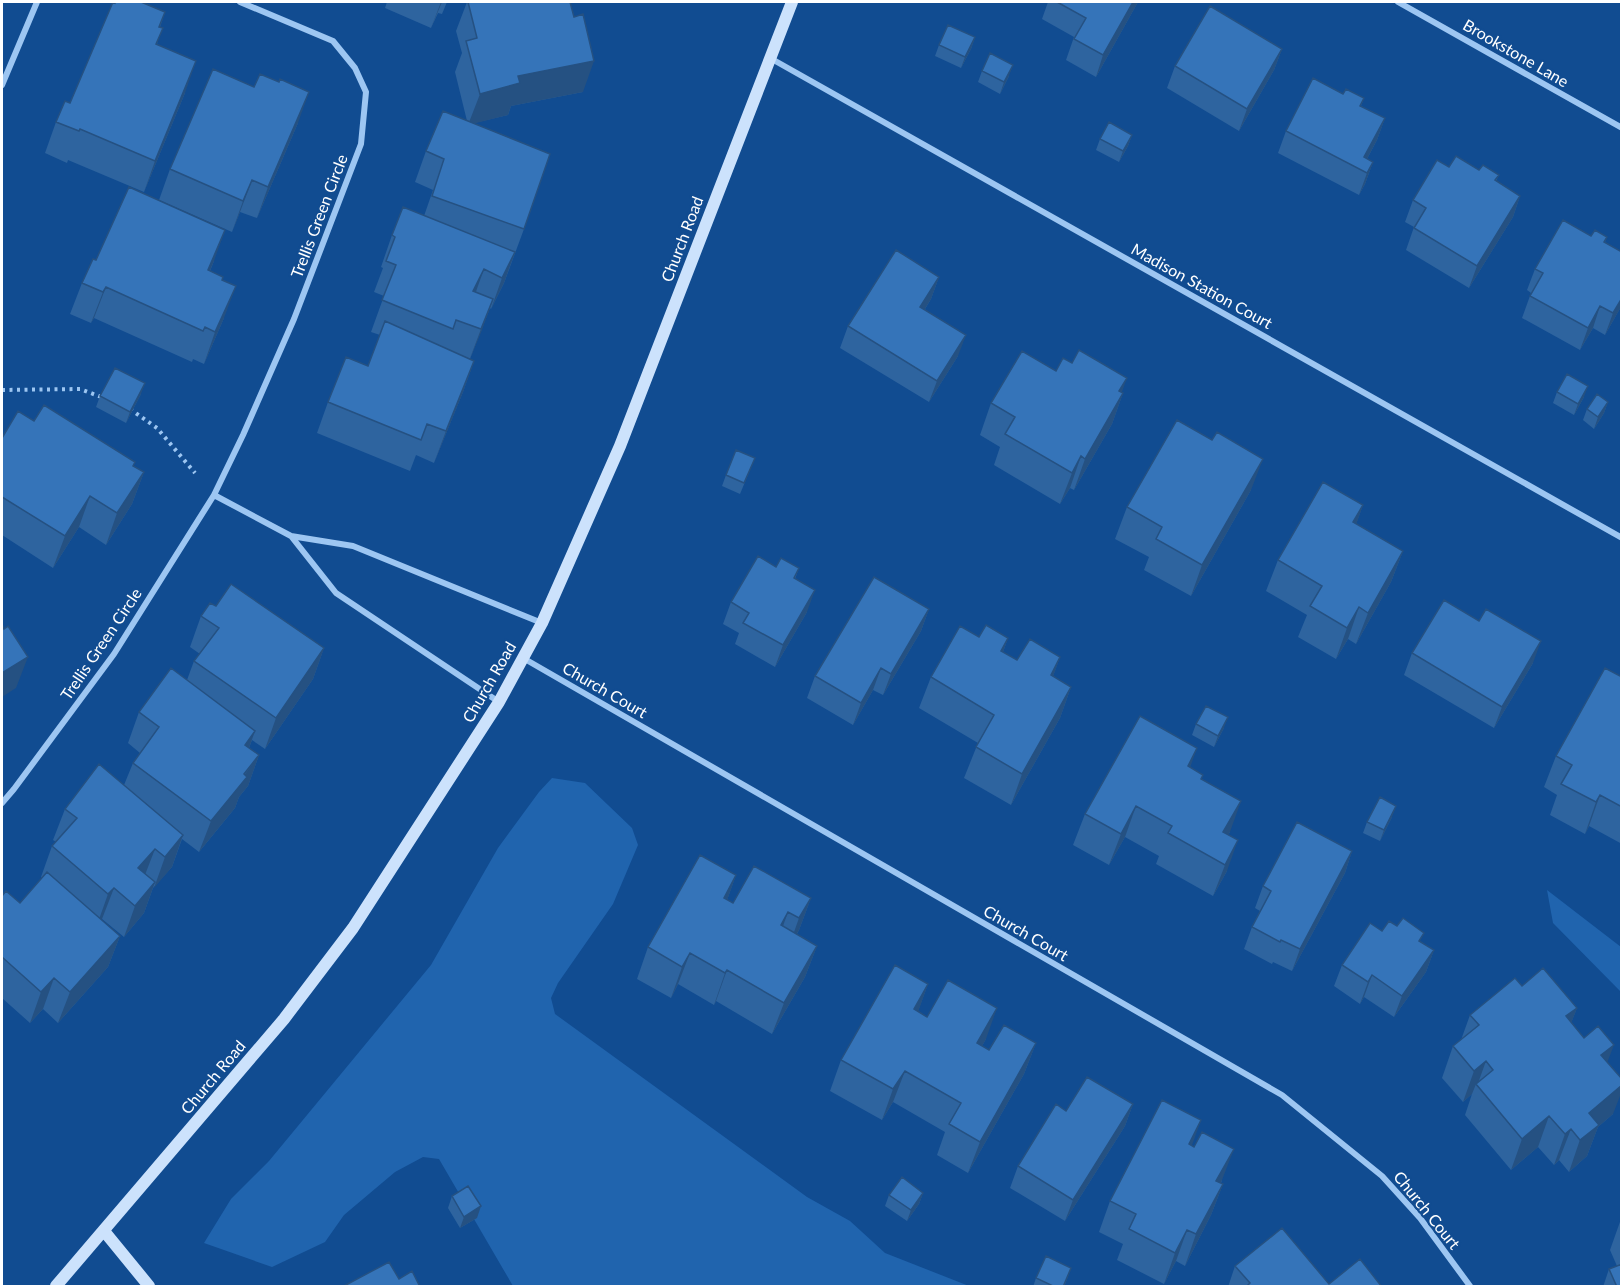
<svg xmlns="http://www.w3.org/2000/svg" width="1623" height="1288" viewBox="0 0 1623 1288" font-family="Lato,sans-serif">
  <rect width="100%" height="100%" fill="#114c91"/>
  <path fill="#2064ae" d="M552,778L585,783L632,828L638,845L613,904L558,983L551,998L555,1014L807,1197L850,1221L885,1253L969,1286H513L439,1159L423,1157L395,1172L344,1215L325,1242L272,1267L204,1243L231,1199L269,1161L431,965L498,848L539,792Z
    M1547,890L1621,947V992L1553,923Z"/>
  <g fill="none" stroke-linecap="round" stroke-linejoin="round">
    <path stroke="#9dc6f2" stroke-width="4" stroke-dasharray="3 4.5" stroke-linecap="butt" d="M2,390L80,389L104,398
      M130,409L157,428L195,473"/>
    <path stroke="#9dc6f2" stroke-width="6" d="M240,2L333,41L355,68L366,92L361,144L294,319L243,435L214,495L291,536
      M1398,2L1622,128
      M770,58L1622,538
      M2,85L37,2
      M523,658L1282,1095L1382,1176L1420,1218L1470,1286
      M499,702L336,593L291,536L353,546L542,623
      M2,803L14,789L114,654L214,495"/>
    <path stroke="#cce2fc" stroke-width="12" d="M104,1231L149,1286
      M56,1286L284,1019L353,928L499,702L542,623L620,446L792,2"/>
  </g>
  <path fill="#2e649f" d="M387,2H447L442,14L438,13L431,28L385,8Z
    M467,2H570L583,92L511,106L508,115L474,123L524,229L504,283L491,309L490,308L470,359L474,361L463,392L434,463L416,455L410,471L317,433L328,402L368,366L380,335L371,332L384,296L374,292L383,268L381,267L392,235L424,216L433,190L415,182L426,151L467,121L455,72L462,53L456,31Z
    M1048,2H1138L1096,77L1066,60L1074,37L1042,19Z
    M115,3L165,12L160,27L157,45L185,93L144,192L68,160L67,163L45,153L56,122L70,103Z
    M975,37L971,49L961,68L935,56L939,45Z
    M1282,49L1274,70L1239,131L1167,88L1175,66Z
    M982,71L1009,76L1000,94L978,82Z
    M1343,94L1364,98L1361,106L1385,118L1377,140L1367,159L1373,162L1365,184L1359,195L1278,153L1286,131Z
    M298,123L257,218L240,212L232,232L159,200L170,169Z
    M1132,135L1128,146L1119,162L1096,150L1100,139Z
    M1449,167L1479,170L1499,175L1496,181L1520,196L1513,217L1469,288L1406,250L1414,227L1405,222L1413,200Z
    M1591,236L1607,237L1605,242L1622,252V305L1605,335L1593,328L1580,350L1522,318L1531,293L1527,290L1535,269Z
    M96,260L214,261L210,271L222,280L224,318L204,364L193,359L192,362L94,318L91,323L70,314L82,283Z
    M939,277L931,299L925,309L958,356L929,402L840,348L848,326Z
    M1056,371L1123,393L1112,424L1074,490L1070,488L1060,504L994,465L1000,447L980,435L991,403Z
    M1557,392L1584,397L1574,415L1553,403Z
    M141,394L126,423L96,407L100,396Z
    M1608,402L1604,413L1594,429L1583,420L1587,409Z
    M34,421L134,466L144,472L132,504L106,545L79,527L53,568L2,535V438Z
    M1212,440L1251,490L1191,596L1144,570L1149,557L1115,539L1127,507Z
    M750,470L740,494L722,486L726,475Z
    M1363,505L1356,524L1403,551L1391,582L1356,644L1348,639L1336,659L1298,637L1307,615L1266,591L1278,560Z
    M776,567L799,568L795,579L807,612L775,667L735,644L739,633L723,624L731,602Z
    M216,606L324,648L313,679L265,749L252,740L249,748L259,755L248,786L239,797L235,808L199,852L182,839L172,867L153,888L144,913L124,937L102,919L101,920L120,936L108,967L58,1023L43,1009L30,1023L2,998V896L20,903L42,878L41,877L52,846L56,842L53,840L65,809L124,785L133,763L140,753L128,743L139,712L187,680L194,661L200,654L190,647L201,616Z
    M929,609L921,631L883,695L873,690L853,725L807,698L815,676Z
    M1479,621L1533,663L1494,728L1404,675L1412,653Z
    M979,637L1008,638L1003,652L1017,660L1060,657L1053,676L1071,687L1060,718L1011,805L964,778L978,743L919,708L931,677Z
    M1622,677V844L1589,826L1585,834L1550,815L1557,795L1544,787L1556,756Z
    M1196,724L1224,728L1214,747L1192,735Z
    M1190,768L1202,779L1230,832L1228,835L1227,871L1213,896L1156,864L1159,856L1125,837L1109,865L1073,845L1085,814Z
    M1392,817L1380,841L1363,833L1367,822Z
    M1352,851L1345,873L1292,971L1273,962L1272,964L1244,949L1252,927L1260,911L1255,908L1263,886Z
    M736,875L727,900L733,903L811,898L799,930L797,934L817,946L805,977L772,1034L716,1001L714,1005L678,984L671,998L637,979L648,947Z
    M1382,931L1421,942L1434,950L1426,972L1394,1017L1364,997L1360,1004L1334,986L1342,965Z
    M928,984L918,1011L927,1017L986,1039L982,1046L989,1050L1036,1043L1024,1074L968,1173L937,1155L945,1132L893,1102L882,1120L830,1091L841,1060Z
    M1522,986L1577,1008L1571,1023L1584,1038L1607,1062L1613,1114L1598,1127L1587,1156L1569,1172L1559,1160L1554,1165L1538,1147L1511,1170L1465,1115L1472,1094L1463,1102L1442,1078L1453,1046L1461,1040L1470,1015Z
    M1133,1104L1125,1126L1065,1221L1010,1188L1018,1166L1066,1111Z
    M1192,1146L1222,1180L1221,1183L1223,1184L1211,1215L1185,1266L1176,1261L1164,1284L1117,1260L1123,1244L1099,1232L1110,1201Z
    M923,1193L919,1204L907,1221L885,1206L889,1195Z
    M452,1196L477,1218L460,1228L448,1208Z
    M1621,1219L1622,1287H1603L1609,1269L1617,1266L1610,1250Z
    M1235,1266L1329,1284L1382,1287H1228Z
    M1071,1268L1064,1287H1033L1036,1278Z"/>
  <path fill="#255182" d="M441,2H442L431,28Z
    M1133,2H1138L1096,77L1103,55Z
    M975,37L971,49L961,68L965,57Z
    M1282,49L1274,70L1239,131L1247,109Z
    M196,61L185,93L144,192L155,161Z
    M594,61L583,92L511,106L508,115L468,125L480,94L518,76Z
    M1013,65L1009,76L1000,94L1004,82Z
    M309,92L298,123L257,218L268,187Z
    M1385,118L1377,140L1361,170L1364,157Z
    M1132,135L1128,146L1119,162L1123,151Z
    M1373,162L1365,184L1359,195L1367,173Z
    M252,180L240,212L232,232L243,201Z
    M1520,196L1513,217L1469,288L1477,266Z
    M225,230L214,261L197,301L208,270Z
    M515,252L504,283L491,309L502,278Z
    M484,269L473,300V291Z
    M939,277L931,299L913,328L920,307Z
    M236,286L224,318L204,364L215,332Z
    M106,287L94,318L91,323L103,292Z
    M1622,298V305L1605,335L1613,313Z
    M493,299L482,330L469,361L481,329Z
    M1600,306L1593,328L1580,350L1588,328Z
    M966,335L958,356L929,402L937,381Z
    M474,361L463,392L434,463L446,431Z
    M1127,378L1119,400L1123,393L1112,424L1074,490L1085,459L1119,391Z
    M145,383L141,394L126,423L130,412Z
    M1588,386L1584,397L1574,415L1578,404Z
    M1608,402L1604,413L1594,429L1598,417Z
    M1081,456L1070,488L1060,504L1072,473Z
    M1263,459L1251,490L1191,596L1202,565Z
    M144,472L132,504L106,545L117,513Z
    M90,496L79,527L53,568L65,536Z
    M1363,505L1352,536L1353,522Z
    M1403,551L1391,582L1356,644L1368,613Z
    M815,590L807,612L775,667L783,645Z
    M1359,607L1348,639L1336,659L1347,628Z
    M929,609L921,631L883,695L891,674Z
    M1008,638L997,669L1001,651Z
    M1541,641L1533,663L1494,728L1502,707Z
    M324,648L313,679L265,749L276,718Z
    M28,657L16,688L2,697V673Z
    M1060,657L1049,688L1051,675Z
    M881,668L873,690L853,725L861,703Z
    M1071,687L1060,718L1011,805L1022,774Z
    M1228,717L1224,728L1214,747L1218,736Z
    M255,731L244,762L245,745Z
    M1197,748L1186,779L1188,766Z
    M259,755L248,786L239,797L235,808L199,852L211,821Z
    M1600,795L1589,826L1585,834L1596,802Z
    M1241,801L1230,832L1214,859L1223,832Z
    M1136,806L1125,837L1109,865L1121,834Z
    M1396,806L1392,817L1380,841L1384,830Z
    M183,835L172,867L154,888L165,857Z
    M1238,840L1227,871L1213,896L1225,865Z
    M155,849L143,880L138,868Z
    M1352,851L1345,873L1292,971L1300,949Z
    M736,875L725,906L724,898Z
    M155,882L144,913L124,937L135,906Z
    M114,888L102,919L97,925L108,894Z
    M811,898L799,930L788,949L799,918Z
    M788,912L777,943L781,925Z
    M120,936L108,967L58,1023L70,992Z
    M817,946L805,977L772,1034L784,1003Z
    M1434,950L1426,972L1394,1017L1402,996Z
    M690,953L678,984L671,998L682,967Z
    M727,970L716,1001L714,1005L725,973Z
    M1372,975L1364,997L1360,1004L1368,982Z
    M54,978L43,1009L30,1023L41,992Z
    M928,984L917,1015L914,1009Z
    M997,1008L986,1039L966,1075L977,1043Z
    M1577,1008L1565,1039L1566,1016Z
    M1036,1043L1024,1074L968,1173L980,1142Z
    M1614,1045L1602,1076L1601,1055Z
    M1486,1061L1477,1086L1476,1084L1472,1094L1463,1102L1474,1071Z
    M905,1071L893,1102L882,1120L893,1089Z
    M1622,1085V1091L1613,1114L1598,1127L1587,1156L1569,1172L1589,1113Z
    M1133,1104L1125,1126L1065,1221L1073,1200Z
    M1549,1116L1538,1147L1511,1170L1522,1139Z
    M1201,1120L1190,1151L1189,1144Z
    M1571,1129L1559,1160L1554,1165L1565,1134Z
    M1234,1149L1222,1180L1205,1212L1216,1181Z
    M1223,1184L1211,1215L1185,1266L1196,1234Z
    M923,1193L919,1204L907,1221L911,1210Z
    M481,1206L477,1218L460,1228L464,1217Z
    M1187,1230L1176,1261L1164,1284L1175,1253Z"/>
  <path fill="#3574b9" stroke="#255182" stroke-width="1.5" d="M113,2L115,3V2H141L165,12L159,27L163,28L156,44L196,61L155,161L80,129L79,131L56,122L65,101L70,103Z
    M468,2H570L574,17L583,14L594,61L518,76L520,83L480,94L466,41L477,38Z
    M1057,2H1133L1103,55L1074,39L1086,18Z
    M1210,6L1282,49L1247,109L1175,66Z
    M948,25L975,37L965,57L939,45Z
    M990,53L1013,65L1004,82L982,71Z
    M213,69L254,87L260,74L279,82L280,79L309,92L268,187L252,180L243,201L170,169Z
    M1313,78L1343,94L1346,89L1364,98L1360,106L1385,118L1364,157L1373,162L1367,173L1286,131Z
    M443,111L550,154L524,229L432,196L444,159L426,151Z
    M1109,122L1132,135L1123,151L1100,139Z
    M1456,156L1479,170L1483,165L1499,175L1495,180L1520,196L1477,266L1414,228L1426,208L1413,200L1437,160L1449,167Z
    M129,187L225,230L208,270L223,277L222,280L236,286L215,332L205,327L203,331L106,287L103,292L82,283L93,259L96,260Z
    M403,207L515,252L502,278L484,269L473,291L493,299L481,329L456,320L453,329L382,300L396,265L386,261L395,237L392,235Z
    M1563,220L1591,236L1595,230L1607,237L1604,242L1622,252V298L1613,313L1600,306L1588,328L1530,296L1543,273L1535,269Z
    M896,250L939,277L920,307L966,335L937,381L848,326Z
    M385,321L474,361L446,431L427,424L421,440L328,402L346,357L368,366Z
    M1079,350L1127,378L1119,391L1123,393L1085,459L1081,456L1072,473L1005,434L1015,417L991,403L1022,351L1056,371L1063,358L1072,363Z
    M115,368L145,383L130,412L100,396Z
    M1567,374L1588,386L1578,404L1557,392Z
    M1597,394L1608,402L1598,417L1587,409Z
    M44,405L135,462L133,466L144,472L117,513L90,496L65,536L2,497V438L18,411L34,421Z
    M1177,420L1212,440L1217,432L1263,459L1202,565L1156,539L1162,527L1127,507Z
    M736,450L755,458L744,483L726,475Z
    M1323,482L1363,505L1353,522L1403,551L1368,613L1359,607L1347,628L1310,606L1322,586L1278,560Z
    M758,556L776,567L781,558L799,568L794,578L815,590L783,645L743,623L749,613L731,602Z
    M874,577L929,609L891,674L881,668L861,703L815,676Z
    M231,584L324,648L276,718L194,661L219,628L201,616L210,603L216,606Z
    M1444,600L1479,621L1486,609L1541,641L1502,707L1412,653Z
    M2,624L4,629L8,626L28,657L2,673Z
    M986,625L1008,638L1001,651L1017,660L1030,639L1060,657L1051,675L1071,687L1022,774L976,747L994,715L931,677L960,626L979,637Z
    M171,668L255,731L245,745L259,755L244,774L247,777L211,821L133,763L159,727L139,712Z
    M1605,668L1622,677V807L1600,795L1596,802L1561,784L1572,765L1556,756Z
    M1206,706L1228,717L1218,736L1196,724Z
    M1140,716L1197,748L1188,766L1203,775L1201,779L1241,801L1223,832L1238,840L1225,865L1168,833L1172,826L1136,806L1121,834L1085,814Z
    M99,764L183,835L165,857L155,849L138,868L155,882L135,906L114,888L108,894L52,846L77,818L65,809Z
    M1380,797L1396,806L1384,830L1367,822Z
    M1297,822L1352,851L1300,949L1281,940L1280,942L1252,927L1271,891L1263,886Z
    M700,855L736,875L724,898L733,903L754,866L811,898L799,918L788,912L781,925L817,946L784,1003L727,970L725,973L690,953L682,967L648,947Z
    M47,872L120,936L70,992L54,978L41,992L2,957V896L6,891L20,903Z
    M1403,918L1424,933L1419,941L1434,950L1402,996L1372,975L1368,982L1342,965L1370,923L1382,931L1389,921L1397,926Z
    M895,965L928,984L914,1009L927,1017L948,980L997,1008L977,1043L989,1050L1004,1025L1036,1043L980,1142L949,1124L961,1103L905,1071L893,1089L841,1060Z
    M1543,968L1577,1008L1566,1016L1584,1038L1598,1026L1614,1045L1601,1055L1622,1079V1085L1589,1113L1599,1125L1580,1140L1571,1129L1565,1134L1549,1116L1522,1139L1476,1084L1493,1070L1486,1061L1474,1071L1453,1046L1479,1025L1470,1015L1515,978L1522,986Z
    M1087,1077L1133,1104L1073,1200L1018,1166L1056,1104L1066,1111Z
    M1162,1100L1201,1120L1189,1144L1194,1147L1202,1132L1234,1149L1216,1181L1223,1184L1196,1234L1187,1230L1175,1253L1129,1229L1136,1214L1110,1201Z
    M902,1177L923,1193L911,1210L889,1195Z
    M468,1186L481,1206L464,1217L452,1196Z
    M1282,1228L1329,1284L1360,1259L1382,1287H1246L1250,1283L1235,1266Z
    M1046,1256L1071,1268L1063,1287H1055L1036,1278Z
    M389,1262L399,1279L412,1271L420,1287H342Z
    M1622,1264V1287H1617L1609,1269Z"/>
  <g text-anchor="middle" stroke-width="4.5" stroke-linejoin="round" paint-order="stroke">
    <g font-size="16" fill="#fff" stroke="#114c91">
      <text transform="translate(1516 53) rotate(30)" y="6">Brookstone Lane</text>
      <text transform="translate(319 216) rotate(-69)" y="6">Trellis Green Circle</text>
      <text transform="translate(682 239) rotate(-69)" y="6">Church Road</text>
      <text transform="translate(1202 286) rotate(29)" y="6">Madison Station Court</text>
      <text transform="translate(101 644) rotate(-56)" y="6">Trellis Green Circle</text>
      <text transform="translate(489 682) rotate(-60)" y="6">Church Road</text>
      <text transform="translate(605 690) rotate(30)" y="6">Church Court</text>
      <text transform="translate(1026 933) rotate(30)" y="6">Church Court</text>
      <text transform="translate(213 1077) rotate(-50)" y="6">Church Road</text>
      <text transform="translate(1427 1210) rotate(51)" y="6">Church Court</text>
    </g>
  </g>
  <rect width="1623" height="1288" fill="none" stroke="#ffffff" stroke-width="6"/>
</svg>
